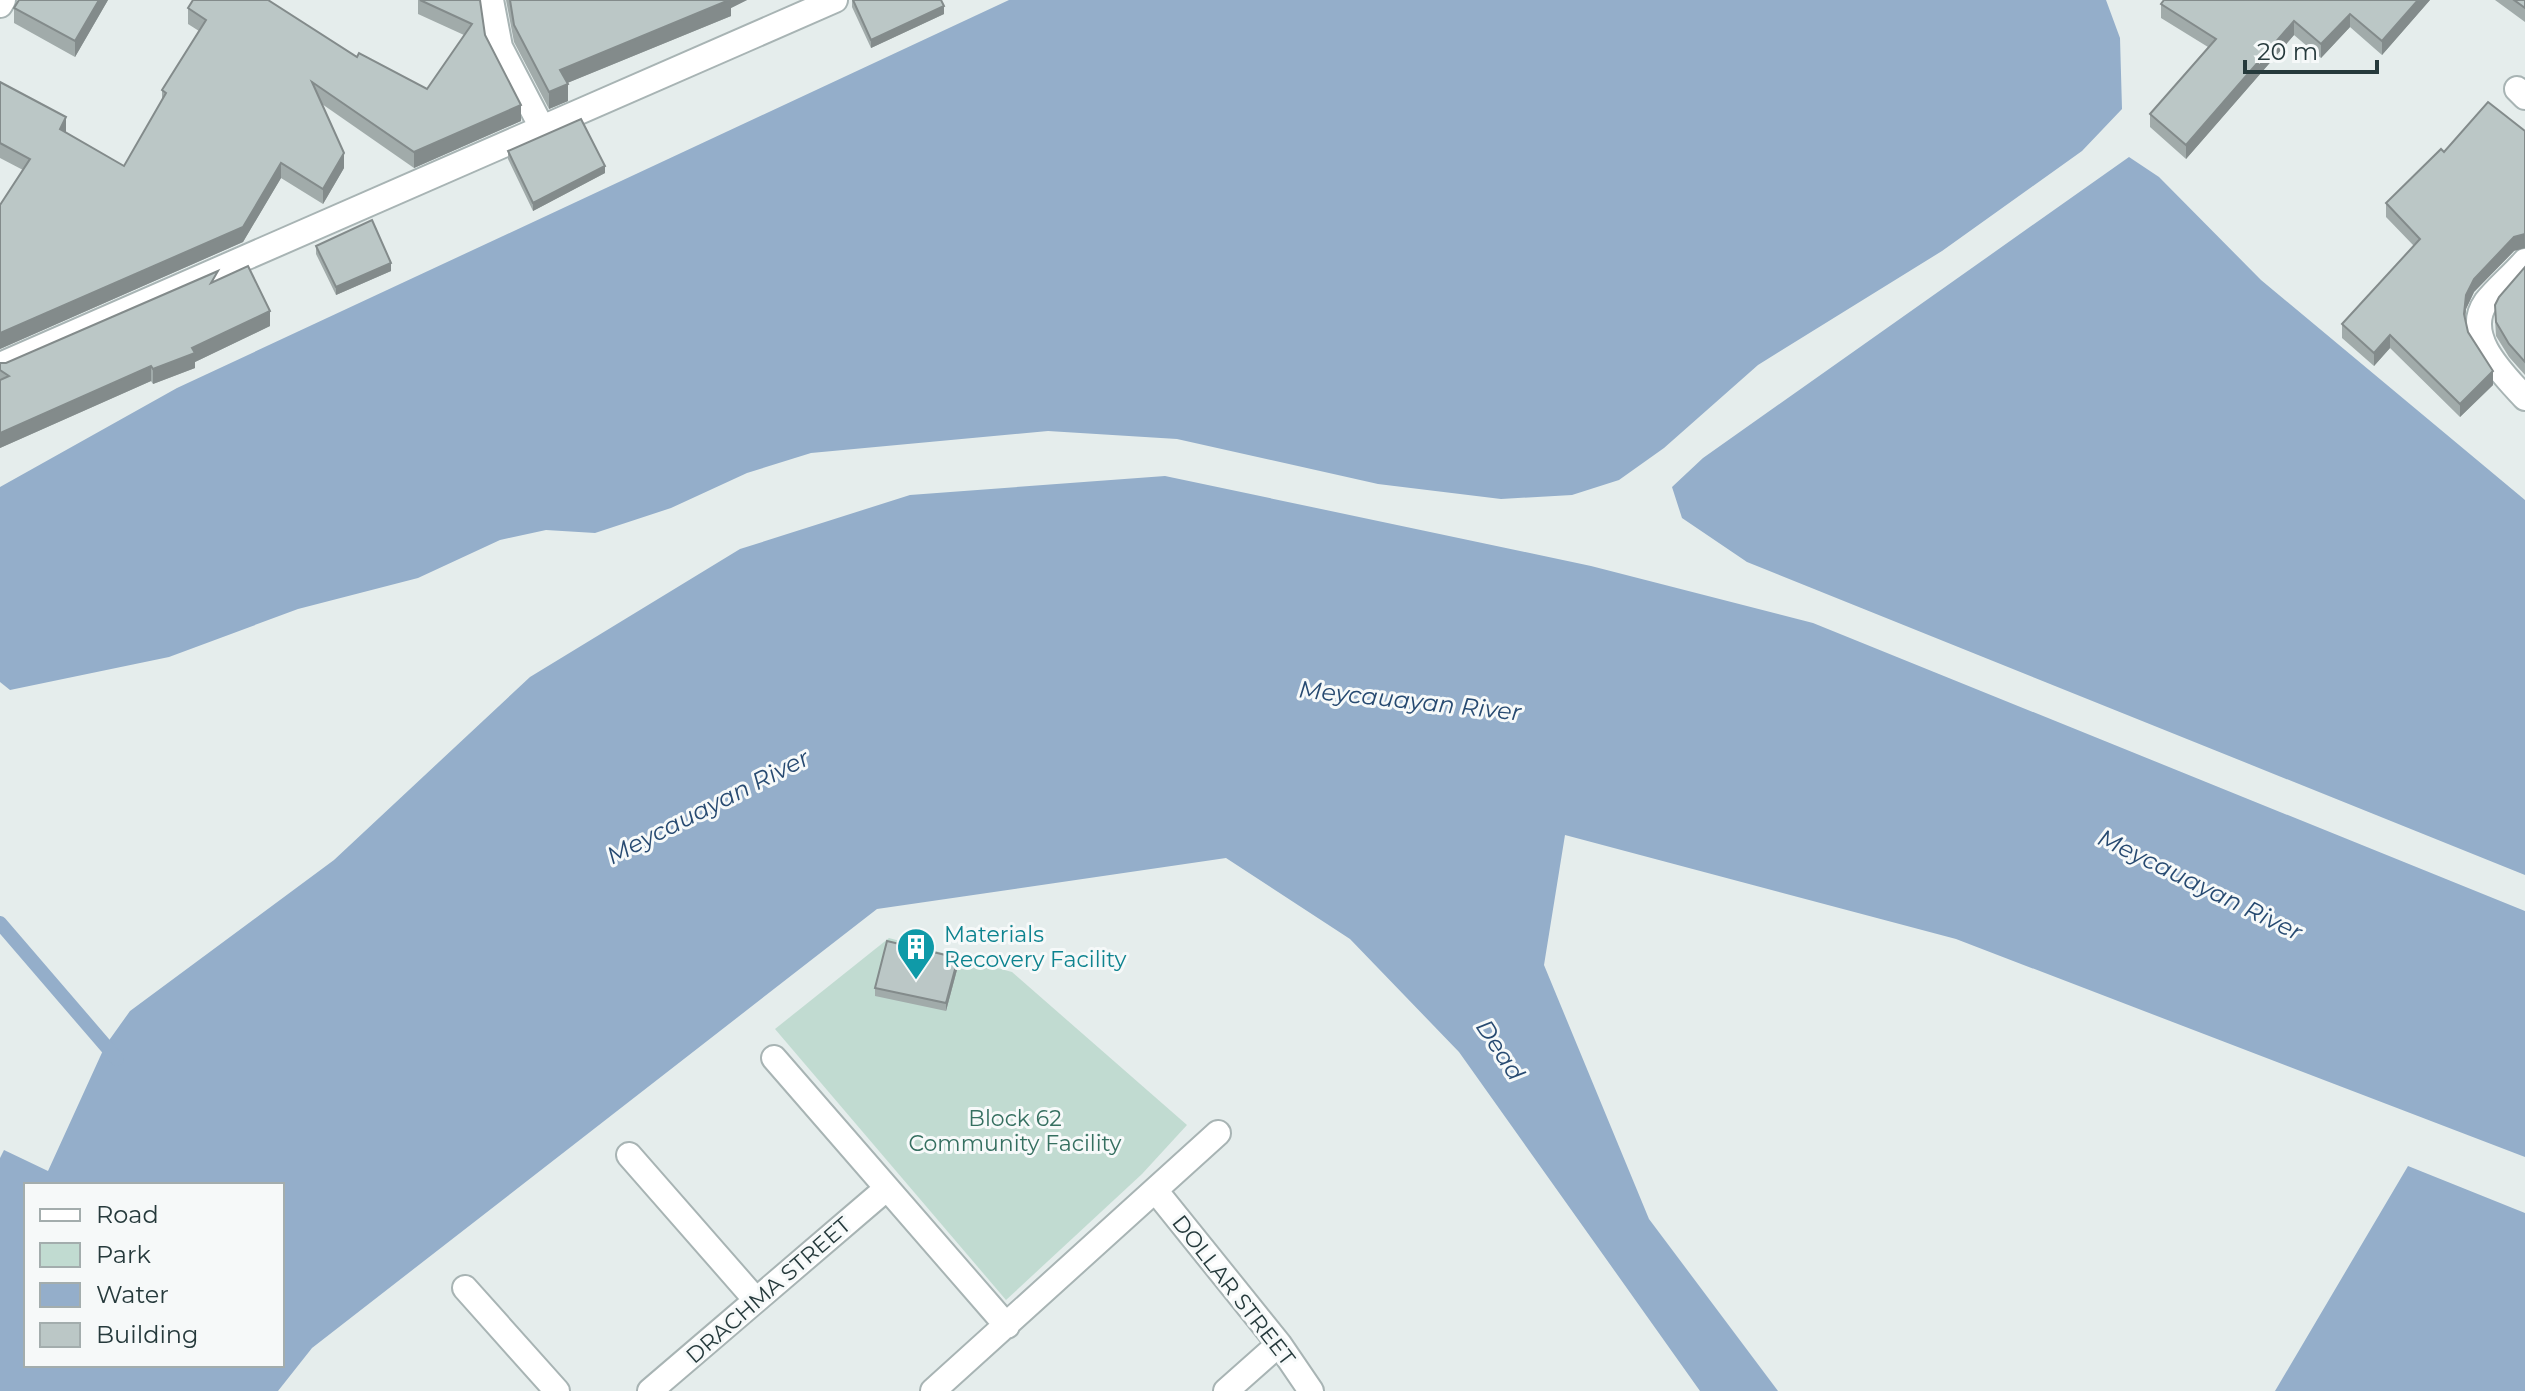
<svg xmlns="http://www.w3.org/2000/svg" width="2525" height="1391" viewBox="0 0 2525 1391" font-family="Montserrat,sans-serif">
  <rect width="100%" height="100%" fill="#e5edec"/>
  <path fill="#c1dbd1" d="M889,938L1012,972L1187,1125L1142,1174L1006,1300L775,1029Z"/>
  <path fill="#94aeca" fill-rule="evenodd" d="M1009,0H2106L2120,38L2122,109L2082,151L1942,251L1758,365L1664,448L1619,480L1572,495L1501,499L1378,484L1177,439L1048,431L811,453L747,473L671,508L595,533L546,530L500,540L418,578L298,609L169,657L10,690L0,682V487L177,388Z
    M2129,157L2159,177L2261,280L2525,500V875L1747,562L1682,518L1672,487L1703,458Z
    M1165,476L1591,566L1813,623L2525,911V1157L1956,939L1565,835L1544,965L1649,1219L1778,1391H1700L1459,1052L1350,939L1226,858L877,909L312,1348L278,1391H0V1158L4,1150L48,1171L105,1046L130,1011L334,860L530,677L740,549L910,495ZM26,1185H282V1365H26Z
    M2408,1166L2525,1213V1391H2275Z"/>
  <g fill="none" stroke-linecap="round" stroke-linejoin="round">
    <path stroke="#94aeca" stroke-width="14" d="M0,923L117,1059"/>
    <g stroke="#a8b4b4" stroke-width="28">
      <path id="minor" d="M491,0L500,47L542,128
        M0,5L3,0
        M2517,89L2525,97
        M2525,261C2513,275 2497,288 2486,302C2462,336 2504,375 2525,398
        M0,365L835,0
        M774,1058L1007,1326
        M629,1155L756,1300
        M1155,1190L1279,1344L1311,1391
        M465,1288L557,1391
        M650,1391L886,1189
        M933,1391L1218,1133
        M1226,1391L1279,1344"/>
    </g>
    <use href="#minor" stroke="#fff" stroke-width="24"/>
  </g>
  <path fill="#a1abaa" d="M108,0L75,57L14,23V8Z
    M418,0H480L485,35L521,121L414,168L322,104L344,168L323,204L281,178L243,242L0,349V205L23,170L0,158V82L66,133L124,166L162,100V90L199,31L188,24V8L357,57L427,89L464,35L418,14Z
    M506,0H747L731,8V16L567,83L568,101L549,109L514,42Z
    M852,0L944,14L871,48L852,7Z
    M2430,0L2382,55L2350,27L2321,58L2294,35L2186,159L2150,127V114L2208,47L2161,18V4Z
    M2495,0H2525V22Z
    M508,151L605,173L533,211L508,159Z
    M2444,152L2514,251L2474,292L2466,309L2465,319L2468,332L2493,385L2460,417L2390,348L2374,366L2342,338V324L2414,246L2386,217V203Z
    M316,246L391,271L336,295L316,254Z
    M2525,267V375L2509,357L2496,336L2495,319V305Z
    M218,280L270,326L195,362V368L153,384L151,381L0,448V363H6Z
    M958,966L946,1011L875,996V988Z"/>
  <path fill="#838b8b" d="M99,0H108L75,57V41Z
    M728,0H747L731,8V16L560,86V70Z
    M2418,0H2430L2382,55V41Z
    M944,6V14L871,48V40Z
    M2350,14V27L2321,58V44Z
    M2294,21V35L2186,159V145Z
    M568,84V101L549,109V92Z
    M521,105V121L414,168V152Z
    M66,117V133L60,129Z
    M344,153V168L323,204V189Z
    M281,163V178L243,242L0,349V333Z
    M605,166V173L533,211V203Z
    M2525,234V248L2514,251L2474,292L2466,309L2464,328L2466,295L2474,279L2514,237Z
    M391,263V271L336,295V287Z
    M270,311V326L195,362V368L153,384V369L192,348Z
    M2390,335V348L2374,366V353Z
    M151,366V381L0,448V433Z
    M2493,371V385L2460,417V404Z
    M958,958V966L946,1011V1003Z"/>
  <path fill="#bbc7c6" stroke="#838b8b" stroke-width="2" d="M19,0H99L75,41L14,8Z
    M193,0H268L357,57L359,53L427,89L472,24L420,0H480L485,35L521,105L414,152L312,82L344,153L323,189L281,163L243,227L0,333V205L30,159L0,143V82L66,117L60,129L124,166L166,93L162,90L206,20L188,8Z
    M510,0H729L560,70L568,84L549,92L514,25Z
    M853,0H941L944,6L871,40Z
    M2164,0H2418L2382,41L2350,14L2321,44L2294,21L2186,145L2150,114L2216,39L2161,4Z
    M2514,0H2525V8Z
    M2488,102L2525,131V234L2514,237L2474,279L2466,295L2464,314L2468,332L2493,371L2460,404L2390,335L2374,353L2342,324L2420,239L2386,203L2441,149L2444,152Z
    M581,119L605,166L533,203L508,151Z
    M372,220L391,263L336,287L316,246Z
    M248,266L270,311L192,348L195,353L153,369L151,366L0,433V380L9,376L0,370V363H6L218,271L211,283Z
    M2525,267V362L2509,344L2496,322L2495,305L2499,297Z
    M887,941L958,958L946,1003L875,988Z"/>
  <defs>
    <g id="building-pin" transform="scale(2)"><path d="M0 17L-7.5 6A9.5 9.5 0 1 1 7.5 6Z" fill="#0f9aa8" stroke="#f6f9f9"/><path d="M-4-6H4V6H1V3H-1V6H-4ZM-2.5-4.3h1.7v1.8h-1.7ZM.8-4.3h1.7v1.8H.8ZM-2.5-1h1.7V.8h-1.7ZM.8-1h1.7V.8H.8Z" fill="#fff"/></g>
  </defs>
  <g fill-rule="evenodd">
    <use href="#building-pin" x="916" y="947"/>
  </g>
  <g text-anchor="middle" stroke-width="6" stroke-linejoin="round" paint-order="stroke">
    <g font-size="22" fill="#0d838f" stroke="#f6f9f9" text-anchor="start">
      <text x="944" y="942">Materials<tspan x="944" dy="25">Recovery Facility</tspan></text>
    </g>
    <g font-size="22" fill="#356f60" stroke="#f6f9f9">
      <text x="1015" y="1126">Block 62<tspan x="1015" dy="25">Community Facility</tspan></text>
    </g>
    <g font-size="22" fill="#263a3c" stroke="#f6f9f9">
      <text transform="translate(768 1290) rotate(-41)" y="8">DRACHMA STREET</text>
      <text transform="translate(1234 1290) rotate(52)" y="8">DOLLAR STREET</text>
    </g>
    <g font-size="24" font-style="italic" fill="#274a71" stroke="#f6f9f9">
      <text transform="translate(1410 701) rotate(6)" y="8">Meycauayan River</text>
      <text transform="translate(708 807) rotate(-27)" y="8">Meycauayan River</text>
      <text transform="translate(2200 885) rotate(26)" y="8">Meycauayan River</text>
      <text transform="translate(1500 1050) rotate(57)" y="8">Dead</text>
    </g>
  </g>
  <rect x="24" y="1183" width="260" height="184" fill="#f6f9f9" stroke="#a3adad" stroke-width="2"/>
  <rect x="40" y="1209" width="40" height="12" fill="#ffffff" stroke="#a3adad" stroke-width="2"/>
  <text x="96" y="1223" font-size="24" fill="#263a3c">Road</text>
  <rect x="40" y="1243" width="40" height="24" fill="#c1dbd1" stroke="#a3adad" stroke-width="2"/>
  <text x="96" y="1263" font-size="24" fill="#263a3c">Park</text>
  <rect x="40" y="1283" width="40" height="24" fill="#94aeca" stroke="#a3adad" stroke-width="2"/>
  <text x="96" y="1303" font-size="24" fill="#263a3c">Water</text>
  <rect x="40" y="1323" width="40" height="24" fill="#bbc7c6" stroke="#a3adad" stroke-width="2"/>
  <text x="96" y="1343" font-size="24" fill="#263a3c">Building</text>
  <path d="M2245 60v12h132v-12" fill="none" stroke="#263a3c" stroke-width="4"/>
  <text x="2257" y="60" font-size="24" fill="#263a3c" stroke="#f6f9f9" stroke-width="6" paint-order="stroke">20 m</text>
</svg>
